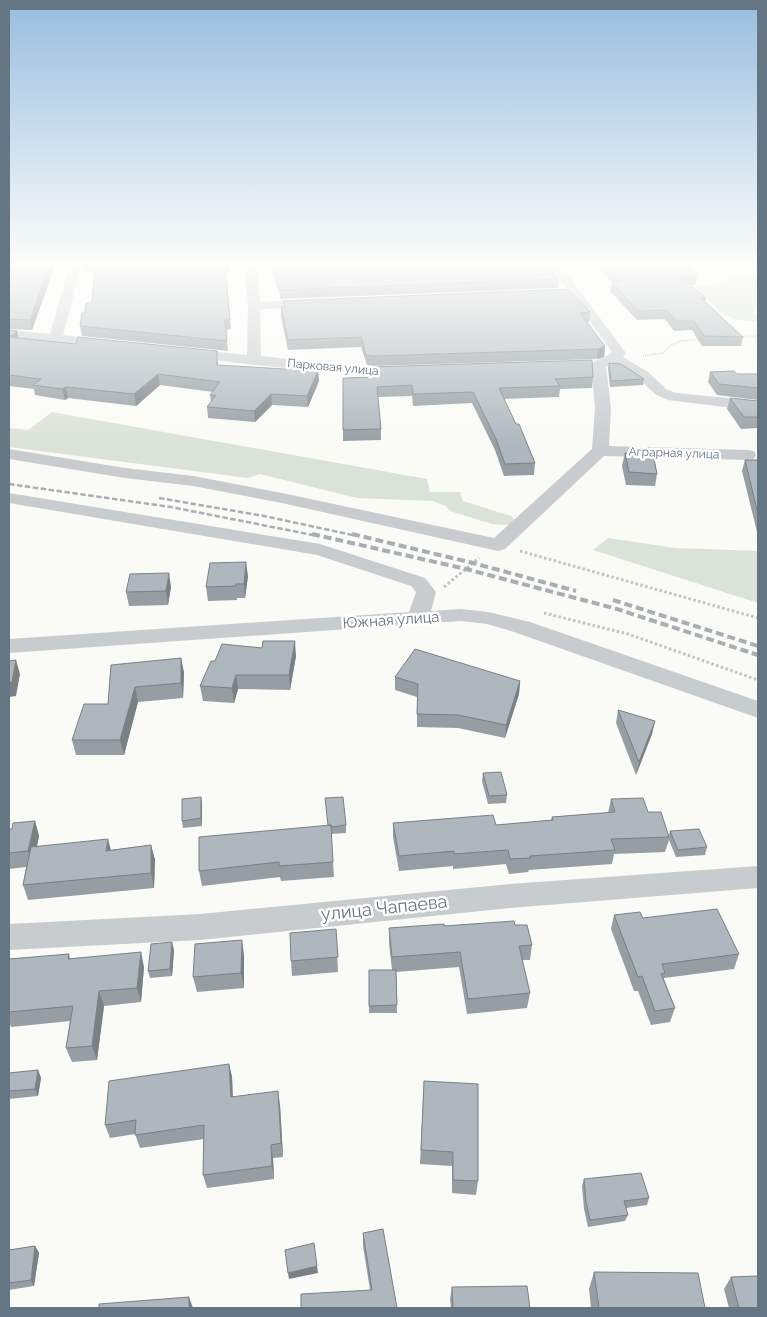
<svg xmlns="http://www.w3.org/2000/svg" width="767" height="1317" viewBox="0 0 767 1317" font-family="Raleway,sans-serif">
  <rect width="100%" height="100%" fill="#fafaf7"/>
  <path fill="#dbe2d8" d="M739,277L758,278V311L755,310L753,313L758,316L757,321C724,322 718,309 696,287C703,286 710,287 716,285C725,282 730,278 739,277Z
    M52,412L427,479L430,492H460L463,501L511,516L514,520L509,525L492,524L450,511L446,506L432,501L357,498L260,474L248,478L9,447V428L28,430Z
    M608,538L675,548L758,551V603L593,550Z"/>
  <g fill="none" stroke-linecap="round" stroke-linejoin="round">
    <path stroke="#c1c4c6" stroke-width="2" stroke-dasharray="1 1" stroke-linecap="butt" d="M739,337L758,336
      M643,356L663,353L671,345L681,341L700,339"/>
    <path stroke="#c1c4c6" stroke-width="3" stroke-dasharray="2.5 2.5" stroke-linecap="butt" d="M520,551L758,618
      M444,587L479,558
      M544,613L628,634L758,680"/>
    <path fill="#c8cccf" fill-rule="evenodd" d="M70,263H82L63,335L106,340L113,344L111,347L106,348L9,338V330L50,334Z
      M244,263H256L260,302L313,299L319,303L313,307L260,309L261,356L373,368H405L407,371L405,374L373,376L254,365L183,356L181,353L183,350L188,349L247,355L248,306Z
      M548,263H559L626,353L623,357L648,372L666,389L676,393L758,401V411L668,400L656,395L638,378L615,364L606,367L611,408L609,446L748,450L754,451L756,455L754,459L748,460L604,456L505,549L498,551L282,503L193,486L125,478L9,459V449L125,468L193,476L282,493L494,538L592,449L595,408L591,365C595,359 606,358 612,352Z
      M9,493L320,544L425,578L436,592L431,611L461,609L488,612L530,622L758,701V718L514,632L487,624L461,621L9,653V639L409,612L416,592L411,586L317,555L9,503Z
      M758,866V888L510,908L200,940L9,950V924L200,914L510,884Z"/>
    <path stroke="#a8aeb4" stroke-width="2.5" stroke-dasharray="5.5 2.5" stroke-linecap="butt" d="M9,484L171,507L318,536
      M159,498L264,516L357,536"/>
    <path stroke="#a8aeb4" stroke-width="4" stroke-dasharray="8 4" stroke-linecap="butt" d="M312,534L466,569L617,609L758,655
      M352,534L473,563L576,591
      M613,600L758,646"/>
  </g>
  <path fill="#969da3" d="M9,263H56L32,330L9,329Z
    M85,263H229L230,273H226L231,329L226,330L228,351L82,336L80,326L85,313L92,302L95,271H86Z
    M270,263H544L559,279L558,288L281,299Z
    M593,263H682L697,276L695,285H690L706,298L705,302L743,337L741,346H702L692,330L674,331L665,319L637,320L610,291L612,282Z
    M283,301L590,312L589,322H587L605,346L604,357L597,359L373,366L367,365L361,347L288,350L281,317V307H284Z
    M9,330L17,331L19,338L218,362V366L318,371L319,381L308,407L272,405L255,422L208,418L207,407L211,402L210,395L213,392L160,385L136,406L68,398L65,400L35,395L34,389L9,386Z
    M609,363L644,379L643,385L610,387L608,368Z
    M370,367L593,377L592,388L560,389L559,397L504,399L516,424L535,463L534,475L504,476L495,450L472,403L413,406L412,396L378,397L381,429V440L343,441V378H370Z
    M710,372L737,374H758V400L717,395L708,382Z
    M730,398L758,401V430L757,428L741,429L727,409Z
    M625,453L657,474L655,486L626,485L622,466Z
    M745,460H758V536L742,471Z
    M248,576L245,598H237V600L208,601L206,587Z
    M171,587L168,605L129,606L126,592Z
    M296,656L290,690L238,689L234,703L203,701L200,686L215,661Z
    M181,658L184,673L183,698L138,702L124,755H76L72,740L108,704Z
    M395,677L520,681L519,694L505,738L458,728L417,727V697L395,690Z
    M618,710L655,721L652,734L636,775L616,723Z
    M483,773L507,795L506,803L488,804L482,781Z
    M201,797L202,804V826L183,828L182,821Z
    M611,799L648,812L669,835L670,831L707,847L705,855L676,857L669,840L665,852L614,854L612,864L529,870L528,872L509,874L506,864L453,869V866L399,871L393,837V823L496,825L551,820L552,817L608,813Z
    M35,821L39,836L37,846L110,850L151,845L155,860L154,888L28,900L23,885L26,867L9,869V829H12Z
    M346,825V833L331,834L334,877L281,881L280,877L202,886L199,871V837Z
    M614,915L643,918L739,954L734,969L664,978V979L675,1008L670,1022L651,1025L638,991H634L611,929Z
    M515,925L532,945L530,960H522L530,993L527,1008L467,1014L459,967L396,972L397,1013H369V970H392L389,943V928Z
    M336,929L338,972L292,976L291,961Z
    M174,950L172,976L150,978L148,971Z
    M69,954L70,958L144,967L141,1002L104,1006L97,1060L72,1062L66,1048L70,1021L11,1027L9,1021V959Z
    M244,955V988L197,992L193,977Z
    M229,1064L232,1077L233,1097L280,1105L283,1157L273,1158L274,1179L207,1188L203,1175L204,1139L140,1148L135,1134L110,1138L105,1125Z
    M38,1070L41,1078L38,1096L9,1099V1073Z
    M424,1081L478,1181L476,1195L452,1193V1166L420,1164Z
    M584,1179L649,1198L647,1205L626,1208L628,1215L625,1221L588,1227L584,1209L582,1186Z
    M363,1233L397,1308L370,1290L363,1246Z
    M35,1246L39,1253L34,1286L9,1290V1250Z
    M594,1272L705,1308H591L589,1289Z
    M731,1277L758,1308H729L724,1289Z
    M452,1287L530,1308H451L450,1299Z"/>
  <path fill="#7a8084" d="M50,263H56L32,330L30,320Z
    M17,331L19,341L10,347L9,337Z
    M605,346L604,357L597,359L598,349Z
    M318,371L319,381L308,407L307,396Z
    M158,374L160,385L136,406L134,394Z
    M66,387L68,398L65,400L62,389Z
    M271,394L272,405L255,422L254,411Z
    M246,562L248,576L245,598L244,584Z
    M169,573L171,587L168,605L166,591Z
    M295,641L296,656L290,690L289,675Z
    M181,658L184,673L183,698L181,683Z
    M16,660L20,674L16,696L9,697V683Z
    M236,675L238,689L234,703L232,688Z
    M520,681L519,694L505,738L506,725Z
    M135,687L138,702L124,755L120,740Z
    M655,721L652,734L636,775L639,762Z
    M201,797L202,804V826L201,818Z
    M35,821L39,836L33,866L28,851Z
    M108,839L112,854L106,851Z
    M151,845L155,860L154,888L151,873Z
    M242,940L244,955V988L241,973Z
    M172,942L174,950L172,976L170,969Z
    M141,952L144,967L141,1002L137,988Z
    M99,991L104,1006L97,1060L92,1046Z
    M229,1064L232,1077L233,1111L231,1097Z
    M38,1070L41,1078L38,1096L35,1089Z
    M278,1091L280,1105L283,1157L281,1143Z
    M271,1145L273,1158L274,1179L272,1166Z
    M35,1246L39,1253L34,1286L31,1280Z
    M317,1266L318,1273L289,1279L288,1273Z
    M189,1297L193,1308H189Z"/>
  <path fill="#aeb7bd" stroke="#7a8084" d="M9,263H50L30,320L9,319Z
    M95,263H229V264L225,265L230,320H225L227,341L80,326L82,313H85L86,303L92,302Z
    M272,263H544L559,279L280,290Z
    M603,263H682L697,276L680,277L706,298H701L743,337L704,336L694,321H676L666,310L638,311L611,282L621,281Z
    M568,289L590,312L580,313L605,346L598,349L373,356L366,355L361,337L288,340L281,307H285L283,301Z
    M9,330L17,331L9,337Z
    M9,337L76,344L78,337L217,351V365L318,371L307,396L271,394L254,411L207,407L216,395H210L220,382L158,374L134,394L66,387L62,389L33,385L41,379L9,375Z
    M592,360L593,377L555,379L560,386L499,388L516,424H519L535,463L505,464L496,439L473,392L413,394L412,385L377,387L381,429L343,430V378L374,377L370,367Z
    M609,363L621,364L644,379L611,381Z
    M734,371L737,374H758V388L719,384L710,372Z
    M730,398L758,401V417H744Z
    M625,453L653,454L657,474L629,472Z
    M745,460H758V514Z
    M246,562L244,584H236V586L206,587L210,563Z
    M169,573L166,591L126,592L130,574Z
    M263,641H295L289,675H236L232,688L200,686L211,661H215L222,644L262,648Z
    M415,649L520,681L506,725L458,715L417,714L418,684L395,677Z
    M181,658V683L135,687L120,740H72L84,704H108L111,665Z
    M16,660L12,682L9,683V661Z
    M618,710L655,721L639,762Z
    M501,772L507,795L489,796L483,773Z
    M201,797V818L182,821V799Z
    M343,797L346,825L331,827V825H328L325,798Z
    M643,798L648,812H661L669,837L611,839L615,850L530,856V858L510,859L508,850L454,854V851L399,856L393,823L493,815L496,825L553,820L552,817L615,812L611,799Z
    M35,821L28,851L9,853V829H12L13,823Z
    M331,825L333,862L279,866V862L199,871V837Z
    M699,829L707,847L678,850L670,831Z
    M108,839L106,851L151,845V873L23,885L31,847Z
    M717,909L739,954L662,964L665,973L661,974L675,1008L655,1011L642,976L638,977L614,915L640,912L643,918Z
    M514,921L515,925H527L532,945L519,946L530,993L468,999L460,952L392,957L389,928L444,924V926Z
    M336,929L338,957L291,961L290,933Z
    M242,940L241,973L193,977L195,944Z
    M172,942L170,969L148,971L151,944Z
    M141,952L137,988L99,991L92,1046L66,1048L73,1006L9,1012V959L69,954L68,959Z
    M369,970H396L397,1005L369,1006Z
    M229,1064L231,1097L278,1091L281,1143L271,1145L272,1166L203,1175L204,1125L135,1135L136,1120L105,1125L109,1081Z
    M38,1070L35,1089L9,1091V1073Z
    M424,1081L478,1084V1181L453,1180V1152L421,1150Z
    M641,1173L649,1198L624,1201L628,1215L590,1220L586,1202L584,1179Z
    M383,1229L397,1308H301V1294L372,1290L363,1233Z
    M314,1243L317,1266L288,1273L285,1250Z
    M35,1246L31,1280L9,1283V1250Z
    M594,1272L698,1273L705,1308H599Z
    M758,1276V1308H739L731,1277Z
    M527,1286L530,1308H453L452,1287Z
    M189,1297V1308H99V1304Z"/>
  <linearGradient id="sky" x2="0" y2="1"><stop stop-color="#98bdde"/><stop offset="0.59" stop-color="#fdfdfb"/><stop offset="1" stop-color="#fdfdfb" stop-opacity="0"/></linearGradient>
  <rect width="767" height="448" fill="url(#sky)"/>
  <g text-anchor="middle" stroke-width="5" stroke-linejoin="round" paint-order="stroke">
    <g font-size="12" fill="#647583" stroke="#fff">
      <text transform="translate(333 367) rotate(5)" y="4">Парковая улица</text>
      <text transform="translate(674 453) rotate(2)" y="4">Аграрная улица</text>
    </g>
    <g font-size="15" fill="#647583" stroke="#fff">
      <text transform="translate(391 620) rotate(-4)" y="5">Южная улица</text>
    </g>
    <g font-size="18" fill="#647583" stroke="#fff">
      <text transform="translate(384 908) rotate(-6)" y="6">улица Чапаева</text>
    </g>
  </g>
  <rect width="767" height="1317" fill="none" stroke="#647583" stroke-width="20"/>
</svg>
